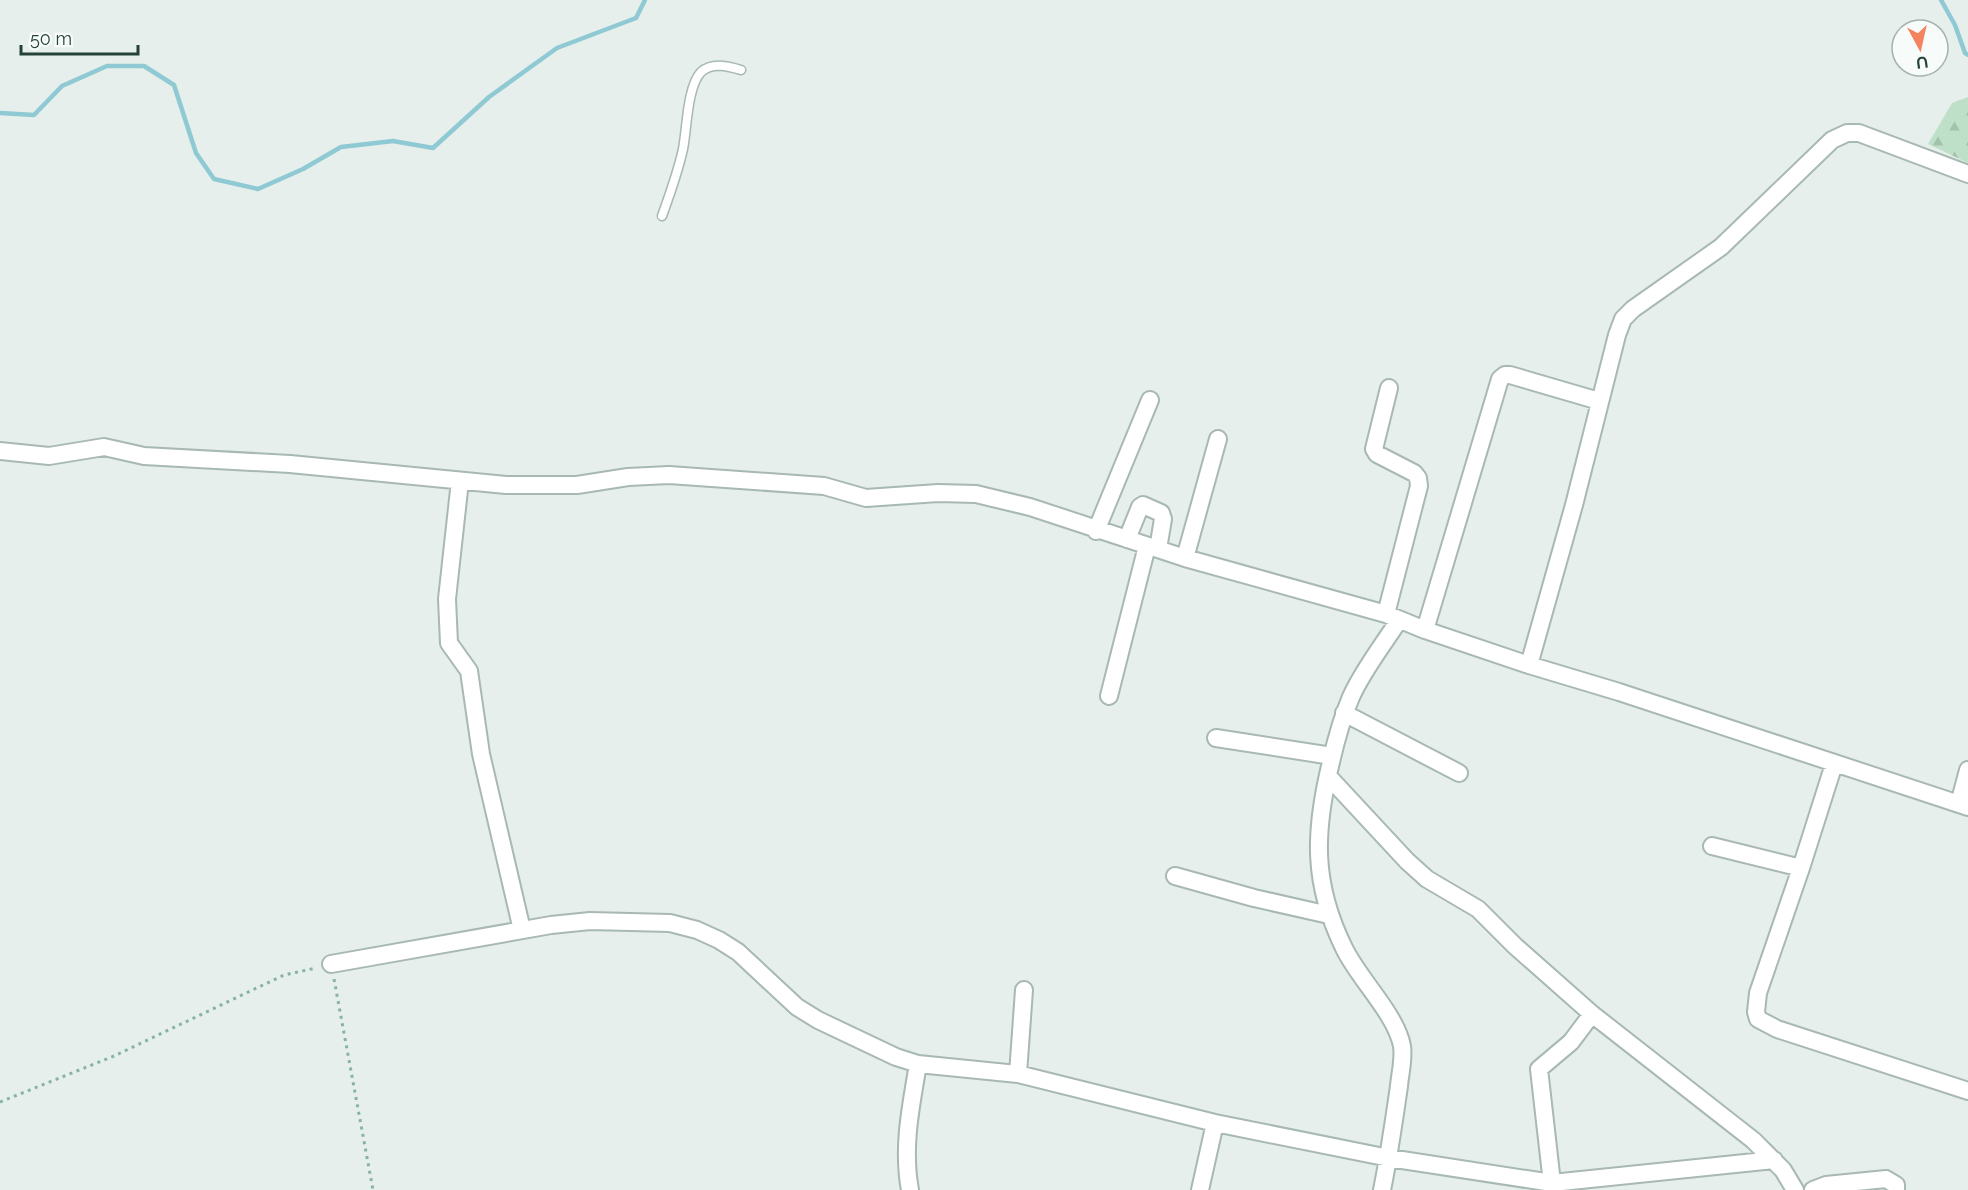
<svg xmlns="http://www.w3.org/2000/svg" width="1968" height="1190" viewBox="0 0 1968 1190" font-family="Raleway,sans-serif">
  <defs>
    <pattern id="forest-firs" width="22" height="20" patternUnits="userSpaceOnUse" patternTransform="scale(1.5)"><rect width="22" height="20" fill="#bfe0c8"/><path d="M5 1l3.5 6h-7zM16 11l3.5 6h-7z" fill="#a4c1ad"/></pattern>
  </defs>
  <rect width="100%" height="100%" fill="#e6efeb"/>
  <path fill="url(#forest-firs)" d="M1968,97V163L1928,144L1952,103Z"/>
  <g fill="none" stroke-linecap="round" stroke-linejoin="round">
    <path stroke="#8ec9d4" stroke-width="4.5" d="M1941,0L1955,25L1965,53L1968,55
      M0,113L34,115L62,86L107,66H144L174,85L196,153L214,179L258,189L303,169L341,147L393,141L433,148L489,97L557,48L636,18L645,0"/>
    <g stroke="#a8b8b2" stroke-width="11">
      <path id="lane" d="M662,216C670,194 678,172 683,149C687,129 687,87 701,72C712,62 728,66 741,70"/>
    </g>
    <g stroke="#a8b8b2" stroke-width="20">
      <path id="street" d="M0,451L49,456L104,447L144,456L290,464L506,485H577L628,477L669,475L824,486L866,498L938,493L976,494L1030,507L1185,558L1386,614L1425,630L1529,665L1619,692L1968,807
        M460,481L447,599L449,643L469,671L481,754L522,930
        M1096,531L1150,400
        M1127,539L1140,507L1143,505L1161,513L1163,519L1158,549
        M1185,558L1218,439
        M1386,614L1419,486L1418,478L1414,473L1377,454L1374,449L1389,388
        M1425,630L1500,379L1505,375H1510L1599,401
        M1529,665L1574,505L1617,335L1623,319L1633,309L1721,247L1832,140L1847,133H1859L1968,174
        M1109,696L1147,546
        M1344,713L1459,773
        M1216,738L1332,756
        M1328,776L1407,861L1427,879L1478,909L1515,946L1592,1014L1753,1140L1783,1170L1795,1190
        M1959,804L1968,770
        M1712,846L1801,868L1834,764
        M1801,868L1758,993L1756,1012L1758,1019L1777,1029L1968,1091
        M1175,876L1254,898L1329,915
        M331,964L551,925L590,921L670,923L697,930L719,940L738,952L797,1007L818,1020L896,1057L918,1064C911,1106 902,1147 910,1190
        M918,1064L1018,1074L1215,1123L1389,1158L1552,1183L1774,1160
        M1018,1074L1024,990
        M1200,1190L1215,1123
        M1382,1190C1389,1156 1394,1121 1399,1086C1400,1074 1404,1059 1402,1046C1396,1014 1358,978 1344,948C1312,883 1314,831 1331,762C1336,740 1342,718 1351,697C1363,670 1383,645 1399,620
        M1551,1190L1552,1183L1539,1069L1571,1042L1592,1014
        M1813,1190L1826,1185L1886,1179L1896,1185V1190"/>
    </g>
    <path stroke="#86b3a5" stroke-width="3" stroke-dasharray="3 4.5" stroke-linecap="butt" d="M334,979L373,1190
      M0,1102L114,1056L284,975L316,968"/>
    <use href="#lane" stroke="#fff" stroke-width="8"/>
    <use href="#street" stroke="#fff" stroke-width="16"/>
  </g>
  <g transform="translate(1920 48) rotate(172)"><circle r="28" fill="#f7fbf9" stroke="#a3b1ad" stroke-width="1.5"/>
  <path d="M0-4.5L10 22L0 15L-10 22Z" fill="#f4845f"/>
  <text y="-9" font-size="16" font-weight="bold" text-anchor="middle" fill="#24423a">U</text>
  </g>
  <path d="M21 45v9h117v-9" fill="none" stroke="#24423a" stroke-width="3"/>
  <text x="30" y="45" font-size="18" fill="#24423a" stroke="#f7fbf9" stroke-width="4.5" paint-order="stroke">50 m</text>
</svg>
